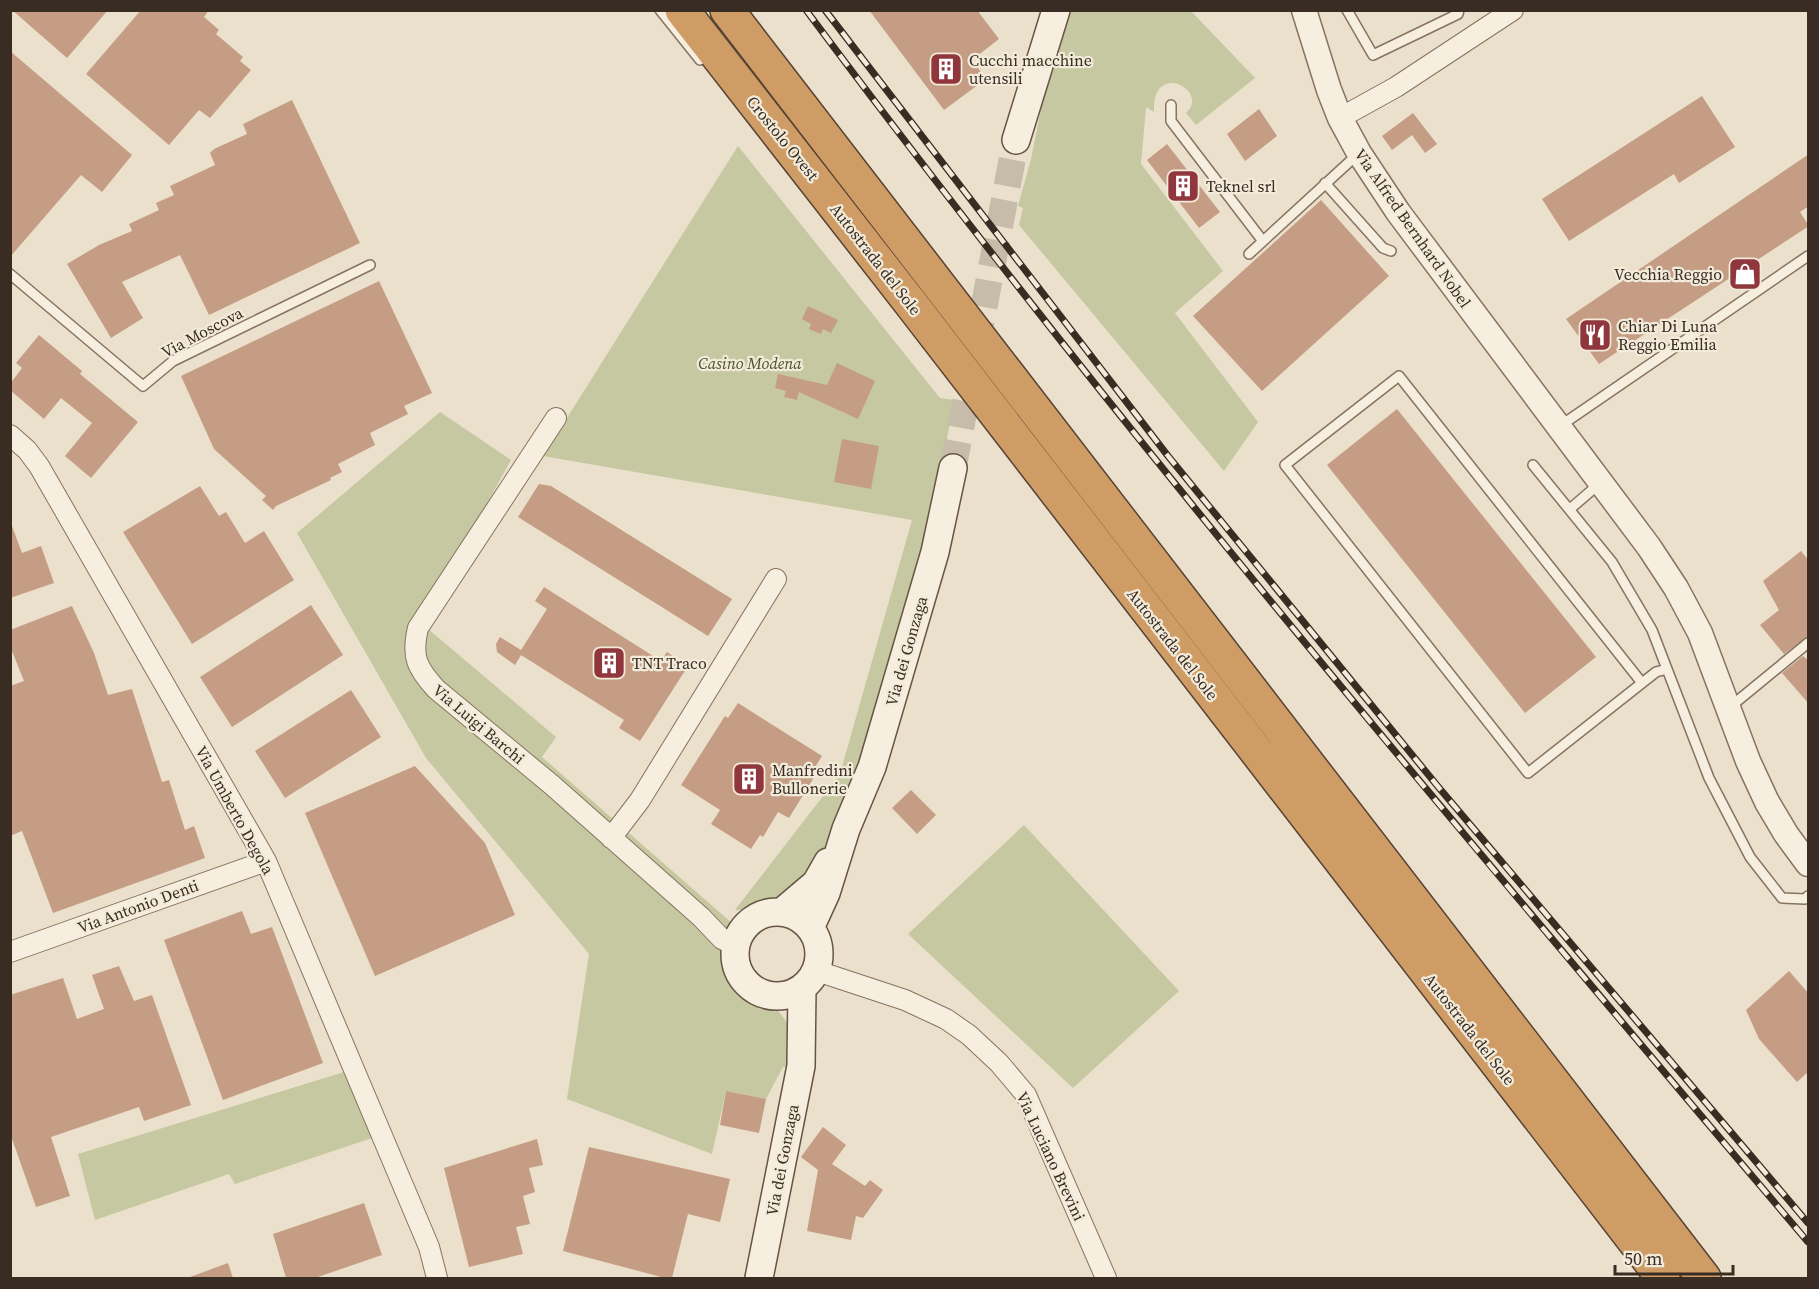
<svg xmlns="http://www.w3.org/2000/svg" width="1819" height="1289" font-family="'Source Serif 4',serif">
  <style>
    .green { fill: #c5c8a0 }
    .building { fill: #c59d85 }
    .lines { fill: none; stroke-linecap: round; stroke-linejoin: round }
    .secondary-tunnel { stroke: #c7bca9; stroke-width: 27; stroke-dasharray: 27 14; stroke-linecap: butt }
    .service-casing { stroke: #867361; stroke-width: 12 }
    .minor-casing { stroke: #867361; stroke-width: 22 }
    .tertiary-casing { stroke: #867361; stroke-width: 27 }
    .secondary-casing { stroke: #685444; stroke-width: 30 }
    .motorway-casing { stroke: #554234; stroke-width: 36 }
    .service { stroke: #f6eede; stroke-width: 9 }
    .minor { stroke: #f6eede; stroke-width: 20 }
    .tertiary { stroke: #f6eede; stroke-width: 24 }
    .secondary { stroke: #f6eede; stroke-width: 27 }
    .motorway { stroke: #d09c66; stroke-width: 33 }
    .rail-casing { stroke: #382c23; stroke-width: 7 }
    .rail { stroke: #f3ebda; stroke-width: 4.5; stroke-dasharray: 14; stroke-linecap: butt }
    .labels { text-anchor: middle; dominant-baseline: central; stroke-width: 4.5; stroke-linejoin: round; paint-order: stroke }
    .poi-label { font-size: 16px; fill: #382c23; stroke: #f3ebda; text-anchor: start }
    .street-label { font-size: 16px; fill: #382c23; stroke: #f3ebda }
    .park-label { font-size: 16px; font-style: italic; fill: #4b532b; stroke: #f3ebda }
  </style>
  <rect width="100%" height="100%" fill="#ebe0cb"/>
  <path class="green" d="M1068,11H1191L1255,78L1196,125L1186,113C1211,91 1152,59 1154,112L1146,107L1141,164L1223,271L1175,313L1258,422L1224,471L1019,225L1023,208L1018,206L1031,159L1050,64Z
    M738,146L940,398L954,400L947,439L953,468L872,767L816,883L767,912L735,910L840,774L912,520L543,456Z
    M440,412L511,460L421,623L556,737L542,757L741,931L735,946L736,967L748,986L767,996L800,1040L801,1066L783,1067L766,1099L726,1091L712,1154L567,1099L589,954L426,758L297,533Z
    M1024,825L1179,991L1073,1088L908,934Z
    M354,1069L381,1135L235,1184L229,1174L95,1220L78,1154Z"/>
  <path class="building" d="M12,10H108L67,58Z
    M141,10H209L204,17L219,30L216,34L243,57L240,61L251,70L210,118L199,110L169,145L86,74Z
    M869,10H977L999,39L972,60L986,79L944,110Z
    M10,51L132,155L102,192L81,175L10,257Z
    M1702,96L1735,147L1679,183L1674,174L1569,241L1542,199Z
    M292,100L360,243L209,315L180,255L122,282L143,318L111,338L67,264L99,245L132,231L129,224L159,210L156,203L174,195L170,186L215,165L210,153L214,149L247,134L243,124Z
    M1259,109L1277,136L1245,161L1227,134Z
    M1413,113L1437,144L1425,153L1412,135L1392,150L1382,136Z
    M1167,144L1220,212L1199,228L1147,160Z
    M1809,154V206L1800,212L1809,226L1599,364L1566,319Z
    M1321,200L1389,276L1262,391L1193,316Z
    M379,281L432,393L404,406L408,414L370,433L375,445L338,464L342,472L330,478L331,480L276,506L273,510L262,500L266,496L214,449L181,376Z
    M808,306L838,320L831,333L823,329L821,334L809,329L811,324L802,319Z
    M39,335L82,371L80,374L138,422L91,478L65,456L92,423L61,398L44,419L10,390V384L22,368L16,363Z
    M837,363L875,381L858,419L799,392L797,400L784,397L786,391L775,388L778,374L827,385Z
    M1397,409L1596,657L1525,713L1327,465Z
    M842,439L879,446L871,489L834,482Z
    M539,484L551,486L732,599L708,636L518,517Z
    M200,486L219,516L226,512L245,543L264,531L294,580L192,644L123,532Z
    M12,526L22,553L41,546L54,583L10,598V527Z
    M1801,551L1809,561V636L1784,654L1760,625L1779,610L1763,581Z
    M544,587L661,661L667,652L688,666L640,741L619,728L624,720L521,655L515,665L497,652L496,644L500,637L521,650L547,609L535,601Z
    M311,605L343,655L232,727L200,677Z
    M72,606L94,653L108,695L132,689L162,782L169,780L185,830L194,826L205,858L53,913L22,831L10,836V686L24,681L10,646V630Z
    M1803,656L1809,661V704L1782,673Z
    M351,690L381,737L285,798L255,751Z
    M738,703L822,756L812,772L816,774L789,818L778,812L763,837L760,835L751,849L711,824L720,810L681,785L725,716L728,718Z
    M415,766L485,843L515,915L375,976L305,813Z
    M911,790L936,815L917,834L892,808Z
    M242,911L251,934L272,927L323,1063L223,1100L164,940Z
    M119,966L134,1001L152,995L191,1105L144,1121L139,1107L51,1137L70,1196L36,1207L10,1133V995L63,978L77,1019L104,1009L92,975Z
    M1789,971L1809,994V1071L1797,1082L1759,1039L1746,1010Z
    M726,1091L766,1099L759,1133L720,1125Z
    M823,1127L846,1145L832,1164L865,1186L870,1180L883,1190L863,1218L856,1216L851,1240L807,1231L818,1170L801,1157Z
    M537,1139L543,1165L529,1168L535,1192L523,1196L530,1224L516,1227L523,1254L469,1267L444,1168Z
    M589,1147L730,1179L720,1222L688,1214L672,1278H665L563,1251Z
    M364,1203L382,1255L315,1278H286L273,1234Z
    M228,1263L233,1278H190V1277Z"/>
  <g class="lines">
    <path class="secondary-tunnel" d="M953,468L1016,140"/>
    <defs>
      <path id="service" d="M660,10L700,60
        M1347,10L1373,55L1458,14L1459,10
        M1171,105V121L1262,240
        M1325,183L1383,248L1391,251
        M1249,254L1359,153
        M10,274L143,386L173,361L370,265
        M1560,426L1808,256
        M1533,465L1612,562L1652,630L1709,778L1750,857L1782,898L1805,899L1808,896
        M1570,509L1599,484
        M1642,683L1399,376L1285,465L1528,773L1656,672L1667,669
        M1730,707L1808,643"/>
      <path id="minor" d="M1340,118L1396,87L1513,10
        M556,418L418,628C411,657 417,668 436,689L552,785L701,917L722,939L735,946
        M10,435L27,450L39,466L266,861L429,1247L437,1278
        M611,838L640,800L776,579
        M10,952L266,861
        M817,971L905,1000L946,1019L969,1035L999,1063L1026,1095L1106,1278"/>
      <path id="tertiary" d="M1304,10L1329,90L1340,118L1359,153L1398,212L1649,547L1676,588L1700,633L1748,761L1767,802L1786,834L1808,864"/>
      <path id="secondary" d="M1016,140L1056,10
        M783,911L816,883L828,862
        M735 954a42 42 0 1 1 84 0a42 42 0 1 1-84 0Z
        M811,926L826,893L846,829L872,767L935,552L953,468
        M759,1278L801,1066L802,989"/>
      <path id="motorway" d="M682,10L912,305L1663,1278
        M727,10L1704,1278"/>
    </defs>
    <use href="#service" class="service-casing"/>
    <use href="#minor" class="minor-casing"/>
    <use href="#tertiary" class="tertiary-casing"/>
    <use href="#secondary" class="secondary-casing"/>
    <use href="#motorway" class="motorway-casing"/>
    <use href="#service" class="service"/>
    <use href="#minor" class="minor"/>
    <use href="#tertiary" class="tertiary"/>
    <use href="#secondary" class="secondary"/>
    <use href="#motorway" class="motorway"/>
    <defs>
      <path id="rail" d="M806,10C1123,435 1466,838 1808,1242
        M825,10L1168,456L1440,789L1808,1223"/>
    </defs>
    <use href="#rail" class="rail-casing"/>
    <use href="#rail" class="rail"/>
  </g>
  <defs>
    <symbol id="building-square" viewBox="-11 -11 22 22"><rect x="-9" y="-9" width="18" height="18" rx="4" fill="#8f373c" stroke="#f3ebda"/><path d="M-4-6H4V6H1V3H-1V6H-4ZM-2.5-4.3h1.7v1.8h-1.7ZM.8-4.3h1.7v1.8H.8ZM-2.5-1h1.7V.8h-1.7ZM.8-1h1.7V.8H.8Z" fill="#fff"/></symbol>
    <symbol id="shop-square" viewBox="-11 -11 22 22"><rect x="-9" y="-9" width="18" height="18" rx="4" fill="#8f373c" stroke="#f3ebda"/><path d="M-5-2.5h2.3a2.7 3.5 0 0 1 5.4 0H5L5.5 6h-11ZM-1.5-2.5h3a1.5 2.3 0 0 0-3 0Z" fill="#fff"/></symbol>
    <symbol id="restaurant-square" viewBox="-11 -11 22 22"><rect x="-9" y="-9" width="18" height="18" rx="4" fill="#8f373c" stroke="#f3ebda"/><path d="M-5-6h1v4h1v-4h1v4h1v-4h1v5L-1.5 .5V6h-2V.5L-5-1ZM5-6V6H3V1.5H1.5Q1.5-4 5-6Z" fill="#fff"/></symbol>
  </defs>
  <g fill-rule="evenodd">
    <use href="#building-square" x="927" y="50" width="38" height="38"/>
    <use href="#building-square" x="1164" y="167" width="38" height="38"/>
    <use href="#shop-square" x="1726" y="255" width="38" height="38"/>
    <use href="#restaurant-square" x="1576" y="316" width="38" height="38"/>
    <use href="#building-square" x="590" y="644" width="38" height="38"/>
    <use href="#building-square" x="730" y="760" width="38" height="38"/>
  </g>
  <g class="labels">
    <g class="poi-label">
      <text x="969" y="60">Cucchi macchine<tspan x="969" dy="18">utensili</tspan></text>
      <text x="1206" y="186">Teknel srl</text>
      <text x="1722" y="274" text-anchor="end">Vecchia Reggio</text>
      <text x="1618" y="326">Chiar Di Luna<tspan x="1618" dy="18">Reggio Emilia</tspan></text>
      <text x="632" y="663">TNT Traco</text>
      <text x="772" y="770">Manfredini<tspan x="772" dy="18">Bullonerie</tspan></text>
    </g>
    <g class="street-label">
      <text transform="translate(783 138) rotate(51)">Crostolo Ovest</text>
      <text transform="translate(1413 228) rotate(55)">Via Alfred Bernhard Nobel</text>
      <text transform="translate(876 259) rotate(52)">Autostrada del Sole</text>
      <text transform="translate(202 332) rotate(-28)">Via Moscova</text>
      <text transform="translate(1173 644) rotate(52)">Autostrada del Sole</text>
      <text transform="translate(906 651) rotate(-74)">Via dei Gonzaga</text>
      <text transform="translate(479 724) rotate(40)">Via Luigi Barchi</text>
      <text transform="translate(235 810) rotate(61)">Via Umberto Degola</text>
      <text transform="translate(138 906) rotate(-20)">Via Antonio Denti</text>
      <text transform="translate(1470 1029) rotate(52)">Autostrada del Sole</text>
      <text transform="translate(1051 1156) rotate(65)">Via Luciano Brevini</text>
      <text transform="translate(782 1160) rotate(-79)">Via dei Gonzaga</text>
    </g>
    <g class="park-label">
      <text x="750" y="363">Casino Modena</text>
    </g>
  </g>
  <rect width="1819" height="1289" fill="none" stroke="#382c23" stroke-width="24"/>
  <path d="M1615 1265v9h118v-9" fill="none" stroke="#382c23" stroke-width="3"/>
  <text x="1624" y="1265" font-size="18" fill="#382c23" stroke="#f3ebda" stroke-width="4.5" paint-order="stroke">50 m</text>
</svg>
